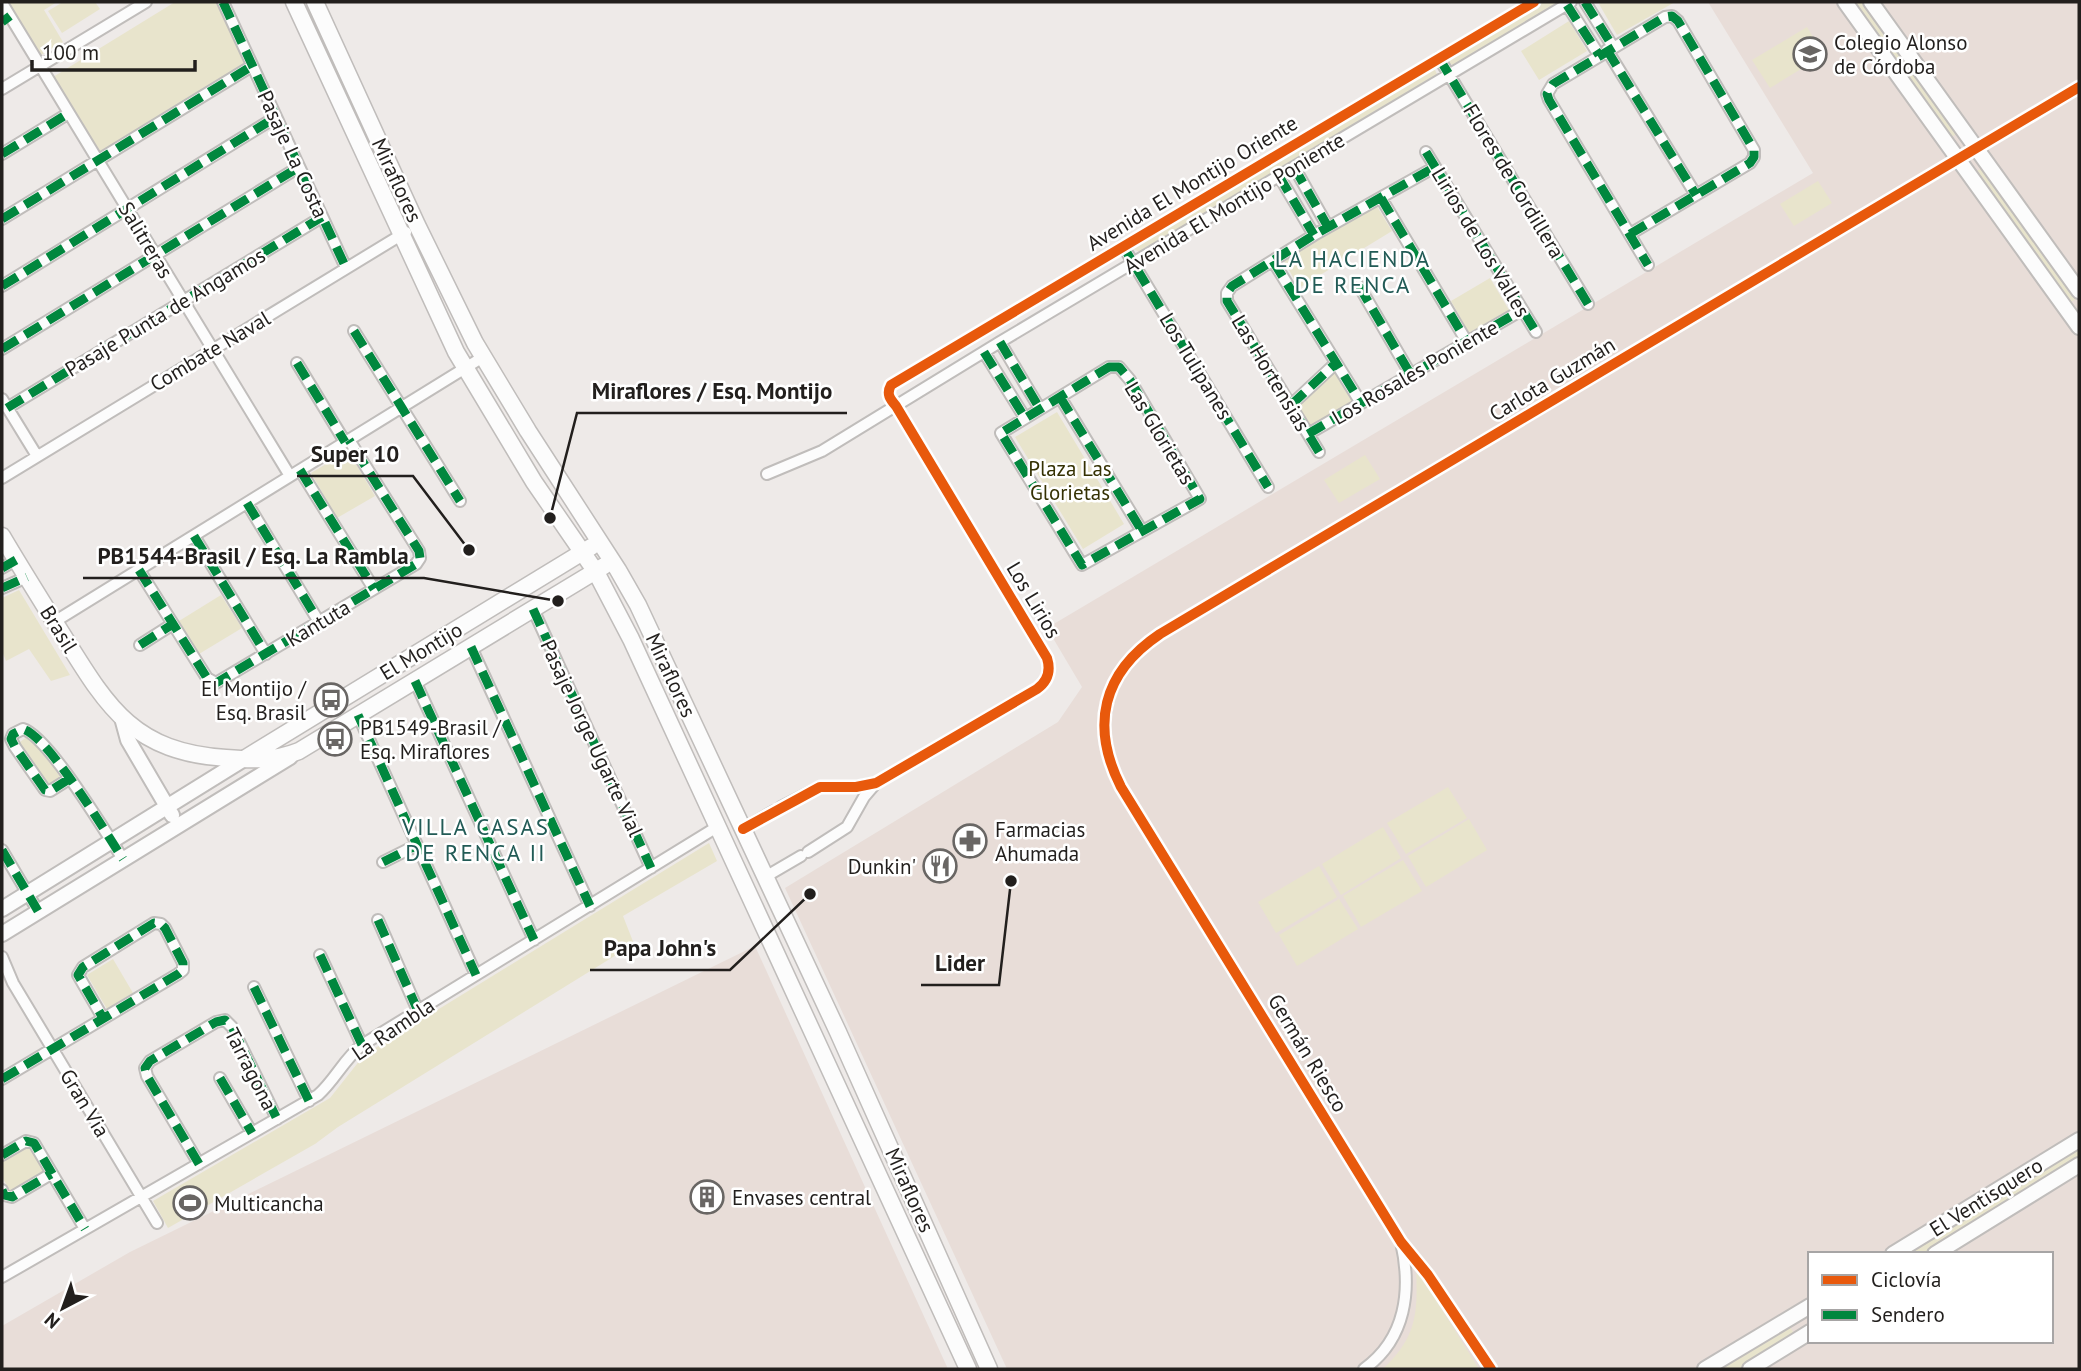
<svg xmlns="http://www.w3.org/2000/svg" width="2081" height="1371" font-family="'PT Sans',sans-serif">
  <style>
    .built { fill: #e8ddd8; fill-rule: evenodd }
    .green { fill: #e8e4cc }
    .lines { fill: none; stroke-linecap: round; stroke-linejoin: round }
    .minor-casing { stroke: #c0bdbb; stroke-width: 14 }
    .tertiary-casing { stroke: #c0bdbb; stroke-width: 18 }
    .secondary-casing { stroke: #c0bdbb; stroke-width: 19 }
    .minor { stroke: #fcfcfc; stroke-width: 10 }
    .tertiary { stroke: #fcfcfc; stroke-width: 14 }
    .secondary { stroke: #fcfcfc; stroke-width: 16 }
    .quiet { stroke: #00873e; stroke-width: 9; stroke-dasharray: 18 9; stroke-linecap: butt }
    .cycleway-casing { stroke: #fff; stroke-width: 15 }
    .cycleway { stroke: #e8590c; stroke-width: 10 }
    .labels { text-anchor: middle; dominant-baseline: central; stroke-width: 5; stroke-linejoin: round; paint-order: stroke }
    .poi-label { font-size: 21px; fill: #221f1d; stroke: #fff; text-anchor: start }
    .street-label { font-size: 21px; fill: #221f1d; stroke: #fff }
    .park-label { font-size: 21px; fill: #353103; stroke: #fff }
    .neighbourhood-label { font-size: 23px; letter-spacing: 2px; fill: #225b56; stroke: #fff }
    .leader { fill: none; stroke: #221f1d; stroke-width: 2.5 }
    .callout-dot { fill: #221f1d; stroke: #fff; stroke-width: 2.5 }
    .callout-label { font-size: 23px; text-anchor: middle; font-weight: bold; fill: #221f1d; stroke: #fff; stroke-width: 5; stroke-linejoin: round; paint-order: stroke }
  </style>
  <rect width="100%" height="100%" fill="#eeeae8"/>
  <path class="built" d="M1708,2H2079V1369H1007L785,888L1058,722L1082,687L1047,628L1813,173ZM1810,1254H2051V1341H1810Z
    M755,946L948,1369H2V1326L130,1252Z"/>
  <path class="green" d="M7,2H57L44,10L63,42L39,56Z
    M63,2H95L100,9L62,33L48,11Z
    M175,2H217L245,65L100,156L53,77Z
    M1541,2H1561L1457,64L1453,65L1448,63L1450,57Z
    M1603,2H1675L1617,35L1599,4Z
    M1851,2H1864L1956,130L1955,135L1950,137Z
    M1569,21L1587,51L1539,80L1521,51Z
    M1807,27L1824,55L1770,88L1752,60Z
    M1429,68H1434L1437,74L1431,80L1154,245L1140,252L1133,249L1134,245Z
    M1981,169H1984L2077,298L2068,304L1976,177V171Z
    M1818,181L1832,203L1794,226L1780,204Z
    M1376,205L1392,231L1299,288L1284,261Z
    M1490,278L1509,310L1469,333L1451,301Z
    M1335,370L1354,401L1310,428L1297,405Z
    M1057,412L1124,524L1083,549L1015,437Z
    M348,451L375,496L337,518L311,473Z
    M1365,455L1380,479L1339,503L1324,480Z
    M19,590L70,675L51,681L29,649L6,661L2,651V598Z
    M221,595L242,628L199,654L179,621Z
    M30,735L61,778L48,787L17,744Z
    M1448,787L1467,818L1406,854L1387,823Z
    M1469,819L1487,850L1426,887L1408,856Z
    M1383,827L1401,858L1341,895L1322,864Z
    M709,843L717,861L623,916L634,944L338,1127L315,1144L168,1228L153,1201L330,1098L364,1055Z
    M1403,860L1422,891L1361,927L1343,896Z
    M1319,866L1337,897L1276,933L1258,902Z
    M1339,899L1358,929L1297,966L1279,935Z
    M113,959L133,993L107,1009L87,975Z
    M2079,1145V1160L1927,1254H1904Z
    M29,1146L45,1172L11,1193L2,1177V1162Z
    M1416,1268L1479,1369H1383C1417,1337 1418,1313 1416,1268Z
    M1788,1324L1795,1335L1738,1369H1714Z"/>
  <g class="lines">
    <defs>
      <path id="minor" d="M223,2L346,268
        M1585,2L1613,47
        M2,3L290,476
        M1567,5L1599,55
        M1607,50L1696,195
        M1439,58L1588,304
        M2,89L146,2
        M1426,152L1536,332
        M2,154L69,113
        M1294,167L1328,227
        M1279,176L1314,235
        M1381,198L1467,342
        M2,219L252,66
        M1630,234L1750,163L1754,157V150L1678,21L1672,16L1665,17L1553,84L1547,94L1549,100L1648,265
        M1123,246L1268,487
        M1273,261L1361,403
        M2,286L276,117
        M1359,286L1411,375
        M354,331L460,501
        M1000,342L1040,409
        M2,349L299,167
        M984,352L1025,418
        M297,363L345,442
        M1109,367H1119L1130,380L1200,499L1082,565L1001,433Z
        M1060,397L1142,531
        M2,399L37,456
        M1291,405L1336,363
        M7,408L322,217
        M1308,434L1522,310
        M1319,452L1227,301V293L1232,286L1314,235L1435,167
        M300,470L374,589
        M767,474L822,451L1000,342L1571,2
        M2,478L406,232
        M247,503L319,622
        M194,536L266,654
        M2,568L16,560
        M139,570L207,678L216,683L416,564L420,558L419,551L349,440
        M2,588L27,577
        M533,609L651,868
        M54,622L483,357
        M140,645L173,624
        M471,647L590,906
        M415,681L534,940
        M358,715L476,975
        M69,779L50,791L45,790L15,747L11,739L13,734L23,729C48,736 106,833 123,859
        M781,807L820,787H856L876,783
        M743,829L774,811
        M2,850L38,911
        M808,852L847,827L864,797L876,783L1037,689C1048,681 1051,671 1047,658L896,406C890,399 886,394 891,385L1534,2
        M383,862L417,845
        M765,877L801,856
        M378,920L418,1011
        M320,955L362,1045
        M2,957L13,983L157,1223
        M254,987L309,1101
        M220,1078L252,1133
        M2,1079L178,974L183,970V963L165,928L161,924L154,923L83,967L78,975L103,1018
        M2,1155L26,1141L34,1143L85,1229
        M199,1164L147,1076L145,1068L150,1061L216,1022L225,1020L232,1027L277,1119
        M2,1190L4,1195L12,1197L51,1174
        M2,1277L318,1095C335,1080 344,1059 362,1045L717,827
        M1364,1369C1406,1339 1412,1290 1401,1242
        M1491,1369L1428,1275L1401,1242L1121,787C1090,726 1102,673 1160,634L2079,87"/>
      <path id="tertiary" d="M1845,2L2079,327
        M1871,2L2079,291
        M122,718L128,740L172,815
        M2,909L244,759
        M2,934L290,757
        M1893,1254L2079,1140
        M1935,1254L2079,1165
        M1705,1369L1810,1306
        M1750,1369L1810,1332"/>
      <path id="secondary" d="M294,2L456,352L534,482L596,572L631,639L968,1369
        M315,2L417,225L475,343L528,431L618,570L638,605L838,1032L989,1369
        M2,536C22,570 43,603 64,637C108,708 134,752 226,758C252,760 274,761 299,751L604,566
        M244,759L591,547"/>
    </defs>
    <use href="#minor" class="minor-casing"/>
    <use href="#tertiary" class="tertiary-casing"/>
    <use href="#secondary" class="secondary-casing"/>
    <use href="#minor" class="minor"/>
    <use href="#tertiary" class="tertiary"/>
    <use href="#secondary" class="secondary"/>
    <path class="quiet" d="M223,2L346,268
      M1585,2L1613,47
      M1567,5L1599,55
      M2,22L10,16
      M1607,50L1696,195
      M1439,58L1588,304
      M1426,152L1536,332
      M2,154L69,113
      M1294,167L1328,227
      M1279,176L1314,235
      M1381,198L1467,342
      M2,219L252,66
      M1630,234L1750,163L1754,157V150L1678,21L1672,16L1665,17L1553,84L1547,94L1549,100L1648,265
      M1123,246L1268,487
      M1273,261L1361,403
      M2,286L276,117
      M1359,286L1411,375
      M354,331L460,501
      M1000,342L1040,409
      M2,349L299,167
      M984,352L1025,418
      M297,363L345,442
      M1109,367H1119L1130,380L1200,499L1082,565L1001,433Z
      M1060,397L1142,531
      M1291,405L1336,363
      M7,408L322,217
      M1308,434L1522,310
      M1319,452L1227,301V293L1232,286L1314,235L1435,167
      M300,470L374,589
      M247,503L319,622
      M194,536L266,654
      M2,568L16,560
      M139,570L207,678L216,683L416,564L420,558L419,551L349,440
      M2,588L27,577
      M533,609L651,868
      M140,645L173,624
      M471,647L590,906
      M415,681L534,940
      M358,715L476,975
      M69,779L50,791L45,790L15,747L11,739L13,734L23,729C48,736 106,833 123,859
      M2,850L38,911
      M383,862L417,845
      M378,920L418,1011
      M320,955L362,1045
      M254,987L309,1101
      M220,1078L252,1133
      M2,1079L178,974L183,970V963L165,928L161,924L154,923L83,967L78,975L103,1018
      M2,1155L26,1141L34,1143L85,1229
      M199,1164L147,1076L145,1068L150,1061L216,1022L225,1020L232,1027L277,1119
      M2,1190L4,1195L12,1197L51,1174"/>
    <defs>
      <path id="cycleway" d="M743,829L820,787H856L876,783L1037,689C1048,681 1051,671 1047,658L896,406C890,399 886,394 891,385L1534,2
        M1491,1369L1428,1275L1401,1242L1121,787C1090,726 1102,673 1160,634L2079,87"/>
    </defs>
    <use href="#cycleway" class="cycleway-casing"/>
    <use href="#cycleway" class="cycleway"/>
  </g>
  <defs>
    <symbol id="school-ring" viewBox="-11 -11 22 22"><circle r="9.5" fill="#fff" stroke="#696664" stroke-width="1.5"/><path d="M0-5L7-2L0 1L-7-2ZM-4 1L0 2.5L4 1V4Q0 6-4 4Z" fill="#696664"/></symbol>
    <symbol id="bus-ring" viewBox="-11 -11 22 22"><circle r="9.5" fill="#fff" stroke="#696664" stroke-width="1.5"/><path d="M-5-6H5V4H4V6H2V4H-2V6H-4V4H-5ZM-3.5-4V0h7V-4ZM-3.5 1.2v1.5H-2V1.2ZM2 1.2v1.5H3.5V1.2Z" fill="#696664"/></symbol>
    <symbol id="pharmacy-ring" viewBox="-11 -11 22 22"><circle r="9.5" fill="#fff" stroke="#696664" stroke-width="1.5"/><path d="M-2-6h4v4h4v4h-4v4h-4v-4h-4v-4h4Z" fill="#696664"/></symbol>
    <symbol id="restaurant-ring" viewBox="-11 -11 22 22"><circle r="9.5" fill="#fff" stroke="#696664" stroke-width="1.5"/><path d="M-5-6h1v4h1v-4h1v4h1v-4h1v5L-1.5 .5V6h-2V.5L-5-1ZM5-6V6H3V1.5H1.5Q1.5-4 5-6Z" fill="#696664"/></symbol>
    <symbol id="building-ring" viewBox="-11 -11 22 22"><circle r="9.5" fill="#fff" stroke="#696664" stroke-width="1.5"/><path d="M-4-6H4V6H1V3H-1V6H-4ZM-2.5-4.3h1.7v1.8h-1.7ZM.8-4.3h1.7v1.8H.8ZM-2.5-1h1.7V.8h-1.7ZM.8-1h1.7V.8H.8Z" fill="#696664"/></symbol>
    <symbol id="stadium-ring" viewBox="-11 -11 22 22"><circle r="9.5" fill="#fff" stroke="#696664" stroke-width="1.5"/><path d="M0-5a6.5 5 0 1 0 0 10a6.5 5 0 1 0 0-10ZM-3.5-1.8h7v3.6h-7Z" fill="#696664"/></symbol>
  </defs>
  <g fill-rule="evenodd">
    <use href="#school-ring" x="1791" y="35" width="38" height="38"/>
    <use href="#bus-ring" x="312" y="681" width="38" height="38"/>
    <use href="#bus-ring" x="316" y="720" width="38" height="38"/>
    <use href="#pharmacy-ring" x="951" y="822" width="38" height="38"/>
    <use href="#restaurant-ring" x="921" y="847" width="38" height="38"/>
    <use href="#building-ring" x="688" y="1178" width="38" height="38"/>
    <use href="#stadium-ring" x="171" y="1184" width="38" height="38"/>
  </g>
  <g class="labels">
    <g class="poi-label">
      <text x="1834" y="42">Colegio Alonso<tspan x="1834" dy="24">de Córdoba</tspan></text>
      <text x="306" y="688" text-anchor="end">El Montijo /<tspan x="306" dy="24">Esq. Brasil</tspan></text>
      <text x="360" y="727">PB1549-Brasil /<tspan x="360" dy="24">Esq. Miraflores</tspan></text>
      <text x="995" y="829">Farmacias<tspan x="995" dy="24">Ahumada</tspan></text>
      <text x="916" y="866" text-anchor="end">Dunkin'</text>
      <text x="732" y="1197">Envases central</text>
      <text x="214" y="1203">Multicancha</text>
    </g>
    <g class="street-label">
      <text transform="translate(293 154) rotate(65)">Pasaje La Costa</text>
      <text transform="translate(397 180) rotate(65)">Miraflores</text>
      <text transform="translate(1514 181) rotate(59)">Flores de Cordillera</text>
      <text transform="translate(1192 183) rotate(-31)">Avenida El Montijo Oriente</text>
      <text transform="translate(1234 203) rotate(-31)">Avenida El Montijo Poniente</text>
      <text transform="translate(146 240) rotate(59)">Salitreras</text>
      <text transform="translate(1481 242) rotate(59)">Lirios de Los Valles</text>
      <text transform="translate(165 312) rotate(-31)">Pasaje Punta de Angamos</text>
      <text transform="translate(210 351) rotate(-31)">Combate Naval</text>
      <text transform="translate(1196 366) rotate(59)">Los Tulipanes</text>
      <text transform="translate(1415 372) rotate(-30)">Los Rosales Poniente</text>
      <text transform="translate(1271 373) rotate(59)">Las Hortensias</text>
      <text transform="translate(1552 379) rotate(-31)">Carlota Guzmán</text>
      <text transform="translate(1160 433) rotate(59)">Las Glorietas</text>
      <text transform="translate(1034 600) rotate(59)">Los Lirios</text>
      <text transform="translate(318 623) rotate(-31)">Kantuta</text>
      <text transform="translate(59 629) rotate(58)">Brasil</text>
      <text transform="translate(421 651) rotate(-31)">El Montijo</text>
      <text transform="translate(671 675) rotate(65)">Miraflores</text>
      <text transform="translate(592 738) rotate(65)">Pasaje Jorge Ugarte Vial</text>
      <text transform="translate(393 1029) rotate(-34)">La Rambla</text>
      <text transform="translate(1308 1053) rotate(59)">Germán Riesco</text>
      <text transform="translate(251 1069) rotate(63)">Tarragona</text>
      <text transform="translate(85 1103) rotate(59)">Gran Via</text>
      <text transform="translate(910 1190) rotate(66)">Miraflores</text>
      <text transform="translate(1986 1197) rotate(-32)">El Ventisquero</text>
    </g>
    <g class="park-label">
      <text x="1070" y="468">Plaza Las<tspan x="1070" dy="24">Glorietas</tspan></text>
    </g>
    <g class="neighbourhood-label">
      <text x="1353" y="258">LA HACIENDA<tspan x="1353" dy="26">DE RENCA</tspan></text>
      <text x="476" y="826">VILLA CASAS<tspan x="476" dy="26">DE RENCA II</tspan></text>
    </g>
  </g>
  <path class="leader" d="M550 518L577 413H847M469 550L413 476H297M558 601L424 578H83M810 894L730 970H590M1011 881L999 985H921"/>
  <g class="callout-dot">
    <circle cx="550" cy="518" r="7"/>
    <circle cx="469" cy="550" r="7"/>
    <circle cx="558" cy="601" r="7"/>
    <circle cx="810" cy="894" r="7"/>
    <circle cx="1011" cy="881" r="7"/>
  </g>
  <g class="callout-label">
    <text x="712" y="399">Miraflores / Esq. Montijo</text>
    <text x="355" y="462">Super 10</text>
    <text x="253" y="564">PB1544-Brasil / Esq. La Rambla</text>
    <text x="660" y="956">Papa John's</text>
    <text x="960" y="971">Lider</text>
  </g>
  <rect width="2081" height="1371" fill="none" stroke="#221f1d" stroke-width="7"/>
  <rect x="1808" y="1252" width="245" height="91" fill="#ffffff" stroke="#a7a5a5" stroke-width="2"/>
  <rect x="1822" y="1275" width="35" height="10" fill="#e8590c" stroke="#a7a5a5" stroke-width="2"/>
  <text x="1871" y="1287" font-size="21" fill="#221f1d">Ciclovía</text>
  <rect x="1822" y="1310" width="35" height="10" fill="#00873e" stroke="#a7a5a5" stroke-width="2"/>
  <text x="1871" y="1322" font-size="21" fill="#221f1d">Sendero</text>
  <g transform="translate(63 1308) rotate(221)" stroke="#ffffff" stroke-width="5" paint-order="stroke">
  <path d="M0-5L12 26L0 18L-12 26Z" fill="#221f1d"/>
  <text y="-10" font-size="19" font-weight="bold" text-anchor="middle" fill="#221f1d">N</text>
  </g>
  <path d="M32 60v10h163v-10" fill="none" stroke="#221f1d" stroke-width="3.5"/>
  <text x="42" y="60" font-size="21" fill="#221f1d" stroke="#ffffff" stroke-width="5" paint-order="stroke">100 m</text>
</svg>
